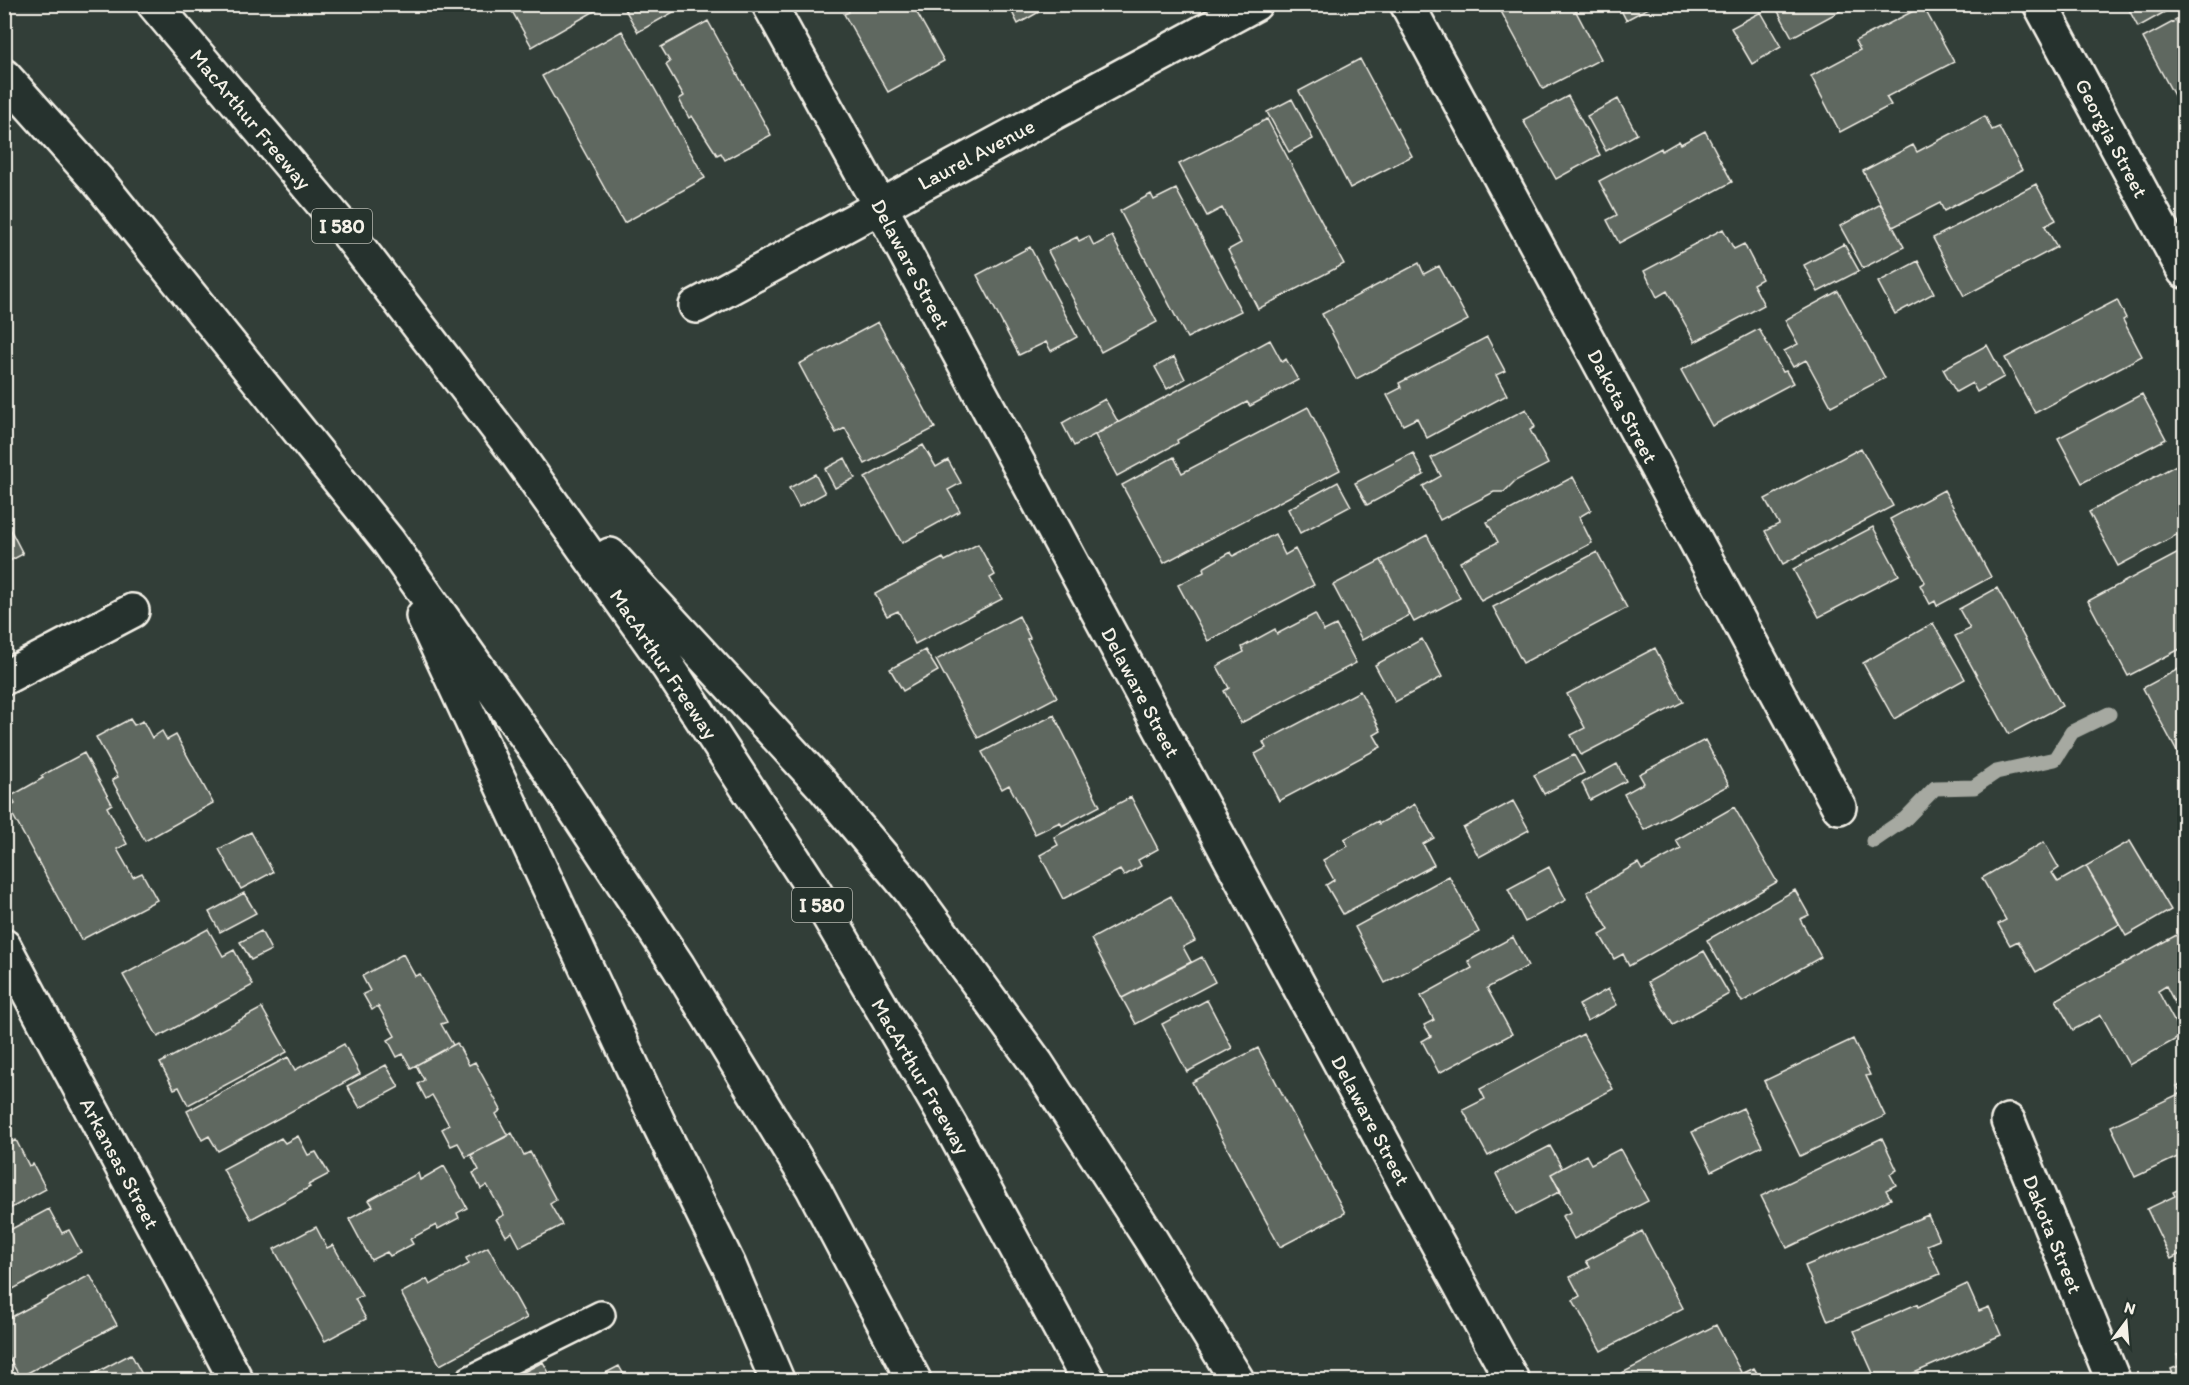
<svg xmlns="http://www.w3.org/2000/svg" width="2189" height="1385" font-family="Itim,sans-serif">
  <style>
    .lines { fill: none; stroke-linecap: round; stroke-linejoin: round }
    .stream { stroke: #a6a9a1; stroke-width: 15 }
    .building { fill: #5f6861; stroke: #f4f1e8; stroke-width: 1.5 }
    .service-casing { stroke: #f4f1e8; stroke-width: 32 }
    .minor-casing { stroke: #f4f1e8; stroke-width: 38 }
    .motorway-casing { stroke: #f4f1e8; stroke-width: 38 }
    .service { stroke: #26332d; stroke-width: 27 }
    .minor { stroke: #26332d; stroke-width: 33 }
    .motorway { stroke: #26332d; stroke-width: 33 }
    .labels { text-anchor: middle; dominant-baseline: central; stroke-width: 5; stroke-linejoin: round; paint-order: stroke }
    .shield { fill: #26332d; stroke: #b6b8b0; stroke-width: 1.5 }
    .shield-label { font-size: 20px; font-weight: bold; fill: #f4f1e8 }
    .street-label { font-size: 21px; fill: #f4f1e8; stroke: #26332d }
  </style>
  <rect width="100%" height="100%" fill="#323e38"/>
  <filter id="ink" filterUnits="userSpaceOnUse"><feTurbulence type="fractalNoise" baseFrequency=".0167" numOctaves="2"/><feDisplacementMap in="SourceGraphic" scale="12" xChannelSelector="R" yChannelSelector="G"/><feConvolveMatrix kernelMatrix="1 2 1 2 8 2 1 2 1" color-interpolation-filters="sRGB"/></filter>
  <g filter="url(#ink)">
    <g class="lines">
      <path class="stream" d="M1873,841L1905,819L1935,788L1974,787L1996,772L2055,759L2072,732L2109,714"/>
    </g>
    <path class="building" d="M508,4H607L532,47Z
      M622,4H674L677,10L638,32Z
      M845,4H912L944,61L888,92L844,14L849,12Z
      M1008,4H1053L1018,24Z
      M1497,4H1572L1601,59L1543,89Z
      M1618,4H1656L1626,20Z
      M1774,4H1875L1863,9L1851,5L1792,37Z
      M2126,4H2179L2138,27Z
      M1923,6L1954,62L1886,97L1891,105L1840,132L1811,76L1860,50L1855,41Z
      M1761,12L1781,47L1752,64L1731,28Z
      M2184,16V114L2143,38Z
      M708,21L771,135L725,160L721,153L717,155L692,116L689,118L679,99L684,96L666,65L670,62L661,47Z
      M622,31L705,178L624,223L542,76Z
      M1360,59L1412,156L1350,188L1299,91Z
      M1568,96L1600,155L1556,179L1523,120Z
      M1292,99L1313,139L1289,152L1267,112Z
      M1618,99L1637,134L1606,151L1587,116Z
      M1985,116L1992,130L1999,127L2022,170L1944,211L1940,203L1893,227L1863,171L1913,145L1917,152Z
      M1267,119L1344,264L1258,309L1228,250L1241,243L1222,208L1207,216L1179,164Z
      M1705,131L1732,182L1619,243L1607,220L1617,215L1599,181L1661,148L1662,151L1679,141L1681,144Z
      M2036,184L2056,220L2045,226L2057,247L1964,296L1933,238Z
      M1176,189L1241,311L1187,338L1120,211L1151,194L1154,200Z
      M1881,204L1904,247L1863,268L1840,226Z
      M1723,229L1734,249L1744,244L1762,279L1753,284L1764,305L1695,342L1667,291L1657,297L1644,271Z
      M1089,236L1094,246L1112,236L1157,322L1101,352L1048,251L1077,237L1079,241Z
      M1844,244L1859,271L1818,292L1804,265Z
      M1030,247L1077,337L1051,351L1046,342L1019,355L977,275Z
      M1918,261L1934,293L1895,314L1878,282Z
      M1419,263L1424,274L1439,266L1468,320L1356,379L1322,314Z
      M1838,291L1885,378L1831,406L1806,360L1793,367L1784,351L1798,344L1785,320Z
      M2117,300L2126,318L2123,320L2142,356L2035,413L2005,358Z
      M878,322L935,428L865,464L845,428L836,433L799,364Z
      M1759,329L1783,372L1786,371L1793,383L1712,426L1681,370Z
      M1487,337L1505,371L1496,375L1507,395L1427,438L1417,418L1403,425L1387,395L1401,388L1399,383Z
      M1270,340L1282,362L1286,359L1298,380L1250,406L1247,402L1177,440L1178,443L1117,476L1095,435Z
      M1987,345L2004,377L1977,392L1972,383L1956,392L1943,369Z
      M1174,357L1185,379L1167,389L1155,367Z
      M2142,394L2166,439L2082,483L2058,438Z
      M1105,399L1118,422L1074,446L1062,423Z
      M1308,407L1340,470L1164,563L1122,485L1174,457L1182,473Z
      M1526,409L1535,427L1530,430L1548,464L1515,481L1504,492H1494L1440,520L1423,486L1441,476L1431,458Z
      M923,445L936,467L948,460L961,483L948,490L960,511L902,543L865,478Z
      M1861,448L1893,506L1783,564L1765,531L1779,524L1765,499Z
      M1413,453L1424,475L1367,505L1355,483Z
      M845,458L855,478L835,488L825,469Z
      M2180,463L2184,472V498L2177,502L2181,510L2176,513L2184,531L2118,566L2089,512Z
      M815,474L825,493L799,507L789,488Z
      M1573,477L1591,510L1579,517L1592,543L1481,601L1460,562L1498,542L1487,522Z
      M1338,482L1351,506L1300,533L1288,509Z
      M1944,490L1991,577L1937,606L1935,601L1930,604L1920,585L1925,582L1890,519Z
      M7,523L23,554L4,564V524Z
      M1873,527L1899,575L1819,617L1793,569Z
      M1275,534L1285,555L1295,549L1314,585L1208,641L1178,585L1204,572L1203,568L1231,552L1233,556Z
      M1427,535L1460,598L1414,622L1381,560Z
      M978,544L995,575L990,578L1002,599L915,644L898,611L887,616L875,594L943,558L945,561Z
      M2184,550V647L2128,676L2088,601Z
      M1597,552L1627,608L1523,663L1493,607Z
      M1381,560L1410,615L1362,640L1333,585Z
      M1997,588L2062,706L2009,734L1955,636L1970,629L1959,609Z
      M1315,614L1324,631L1336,625L1356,663L1241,723L1224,691L1229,688L1217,666L1244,652L1242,647L1275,629L1277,634Z
      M1019,616L1030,638L1027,639L1057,697L978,738L936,660Z
      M1933,623L1965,679L1894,719L1863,663Z
      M1422,639L1442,677L1395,702L1375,665Z
      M1655,648L1683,702L1581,755L1571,735L1585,728L1567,694Z
      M925,650L938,671L903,691L890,669Z
      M2184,666V765L2143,688Z
      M1360,691L1381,731L1374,735L1381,747L1279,801L1255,754L1266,748L1263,742Z
      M1054,715L1100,806L1062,826L1060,822L1035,834L1009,785L1002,789L982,752Z
      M130,719L134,725L143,721L152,738L162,731L167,740L176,735L213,803L145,841L112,780L118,777L96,737Z
      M1705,740L1729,785L1644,830L1624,794L1644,783L1639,774Z
      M84,753L112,804L107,807L127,844L117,849L133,877L142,873L157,900L81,940L9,808L15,804L11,796L43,778L41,776Z
      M1574,755L1584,773L1544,794L1534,775Z
      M1617,764L1626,781L1590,800L1582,783Z
      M1131,797L1158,849L1138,860L1141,866L1124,876L1120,870L1063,899L1040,855L1058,845L1054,837Z
      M1513,801L1529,830L1479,857L1463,828Z
      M1415,804L1434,838L1423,844L1434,865L1343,914L1326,885L1334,880L1323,860L1348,846L1344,839L1378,821L1379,824Z
      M1734,807L1777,882L1629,966L1623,954L1614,959L1600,935L1609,930L1587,892L1638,863L1642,870L1681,849L1676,840Z
      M251,832L273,872L241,889L219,849Z
      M2130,841L2171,910L2126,936L2086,866Z
      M2044,842L2059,868L2052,873L2058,882L2086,866L2120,924L2036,972L2018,941L2010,945L1998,924L2006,920L1982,878Z
      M1549,867L1566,900L1525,922L1508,889Z
      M1449,876L1479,932L1385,983L1355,927Z
      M1795,890L1809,915L1800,919L1821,957L1742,1002L1707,940Z
      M244,893L256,913L220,932L209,912Z
      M1171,896L1195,941L1183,947L1191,962L1122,998L1091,939Z
      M208,929L223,956L234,950L253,985L158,1037L123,975Z
      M261,931L271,950L251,960L240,942Z
      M2184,931V1003L2177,1007L2166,986L2158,991L2182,1036L2129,1065L2101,1015L2073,1030L2056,1000Z
      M1513,937L1528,966L1487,988L1512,1034L1439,1073L1422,1041L1431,1036L1424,1025L1434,1020L1421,996L1472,968L1468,961Z
      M1704,951L1729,994L1673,1025L1648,982Z
      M403,954L415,976L420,974L447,1022L441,1024L453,1045L411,1068L403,1054L397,1057L388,1040L395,1036L378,1006L372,1010L363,994L370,991L362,976Z
      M1202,957L1215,982L1136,1024L1122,998Z
      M1608,989L1617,1005L1587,1021L1579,1005Z
      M1207,1000L1232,1048L1187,1072L1162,1024Z
      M262,1008L287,1052L188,1105L179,1087L174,1089L160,1063Z
      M1583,1034L1613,1089L1488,1156L1463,1110L1485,1099L1480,1089Z
      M1853,1039L1870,1075L1866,1076L1885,1116L1800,1156L1764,1081Z
      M457,1043L469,1065L475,1062L501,1110L496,1114L508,1136L466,1157L458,1143L451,1146L442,1129L449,1125L432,1095L426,1099L418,1084L424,1080L416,1065Z
      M344,1044L360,1074L218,1151L209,1136L202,1140L187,1111L288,1057L295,1070Z
      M1258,1048L1345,1213L1280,1247L1192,1082Z
      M386,1065L399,1087L360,1108L347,1086Z
      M2184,1082V1154L2135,1177L2111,1126L2181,1093L2177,1086Z
      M1743,1108L1762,1146L1712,1171L1692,1132Z
      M512,1133L524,1155L530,1152L556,1200L550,1204L562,1225L520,1247L512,1232L506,1236L496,1219L504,1215L487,1185L481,1189L473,1173L479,1170L471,1155Z
      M298,1136L308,1155L316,1152L329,1174L308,1185L310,1187L251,1219L223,1169L281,1138L285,1143Z
      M1882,1138L1897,1170L1890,1174L1896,1185L1886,1190L1891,1199L1787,1248L1761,1196Z
      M16,1140L29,1166L33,1164L46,1189L4,1212V1146Z
      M1550,1146L1562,1168L1551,1174L1561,1191L1516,1214L1496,1174Z
      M1620,1149L1648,1201L1574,1239L1562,1216L1571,1212L1551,1174L1586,1155L1591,1164Z
      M444,1166L467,1208L457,1213L459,1218L438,1229L436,1225L410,1239L413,1244L390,1256L387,1252L371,1260L349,1219L373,1206L369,1200L418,1173L420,1180Z
      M2184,1187V1252L2171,1259L2147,1209L2175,1196L2173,1192Z
      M49,1209L62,1233L69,1230L81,1252L4,1294V1233Z
      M1928,1215L1939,1240L1927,1245L1940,1274L1828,1321L1805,1266Z
      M316,1227L327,1248L333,1245L362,1296L355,1299L366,1319L325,1341L274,1249Z
      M1642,1231L1683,1308L1601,1351L1573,1300L1580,1296L1570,1277L1590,1267L1586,1261Z
      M488,1247L527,1318L440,1365L401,1293L427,1279L430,1285L469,1264L466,1258Z
      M90,1275L117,1325L20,1377L4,1350V1321Z
      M1967,1284L1979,1311L1989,1307L2001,1335L1898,1380H1876L1854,1331L1917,1304L1918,1307Z
      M1716,1325L1742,1374L1754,1368L1761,1380H1618L1616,1376Z
      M2184,1352V1380H2175L2171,1369L2181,1365L2177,1355Z
      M131,1354L145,1380H82Z
      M543,1362L553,1380H508Z
      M619,1366L627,1380H592Z"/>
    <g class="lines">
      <defs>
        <path id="service" d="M470,1380L601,1315"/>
        <path id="minor" d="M769,4L880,206L1422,1215L1512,1380
          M1407,4L1839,807
          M2040,4L2184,271
          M696,306L1255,4
          M4,678L132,611
          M4,946L236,1380
          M2008,1121L2113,1380"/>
        <path id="motorway" d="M154,4L346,231L517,454L669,668L810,884L951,1127L1088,1380
          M4,76L98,181L388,541L531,743L678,966L813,1188L914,1380
          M610,555L822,785L911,891L1037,1064L1151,1240L1237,1380
          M423,616L658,1122L729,1266L777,1380"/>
      </defs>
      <use href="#service" class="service-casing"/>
      <use href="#minor" class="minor-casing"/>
      <use href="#motorway" class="motorway-casing"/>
      <use href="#service" class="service"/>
      <use href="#minor" class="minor"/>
      <use href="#motorway" class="motorway"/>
    </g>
  </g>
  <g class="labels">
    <g class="shield">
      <rect x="312" y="209" width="60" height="34" rx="4.5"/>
      <rect x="792" y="888" width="60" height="34" rx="4.5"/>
    </g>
    <g class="shield-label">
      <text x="342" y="226">I 580</text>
      <text x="822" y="905">I 580</text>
    </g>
    <g class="street-label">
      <text transform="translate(251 119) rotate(50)">MacArthur Freeway</text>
      <text transform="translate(2112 138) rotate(62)">Georgia Street</text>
      <text transform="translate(976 154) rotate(-28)">Laurel Avenue</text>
      <text transform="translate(911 264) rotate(62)">Delaware Street</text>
      <text transform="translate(1623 406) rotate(62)">Dakota Street</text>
      <text transform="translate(664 664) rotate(56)">MacArthur Freeway</text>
      <text transform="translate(1141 692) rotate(62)">Delaware Street</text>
      <text transform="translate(921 1076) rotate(60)">MacArthur Freeway</text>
      <text transform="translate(1371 1120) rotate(62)">Delaware Street</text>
      <text transform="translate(120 1163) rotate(62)">Arkansas Street</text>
      <text transform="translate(2053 1234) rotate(68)">Dakota Street</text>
    </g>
  </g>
  <rect width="2189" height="1385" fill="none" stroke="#26332d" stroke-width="24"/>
  <rect x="12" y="12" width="2165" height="1361" fill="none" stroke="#f4f1e8" stroke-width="2" filter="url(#ink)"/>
  <g transform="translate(2126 1322) rotate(16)" stroke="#26332d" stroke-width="4.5" paint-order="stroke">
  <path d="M0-4.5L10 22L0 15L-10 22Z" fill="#f4f1e8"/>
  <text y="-9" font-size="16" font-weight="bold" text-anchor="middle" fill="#f4f1e8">N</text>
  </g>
</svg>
